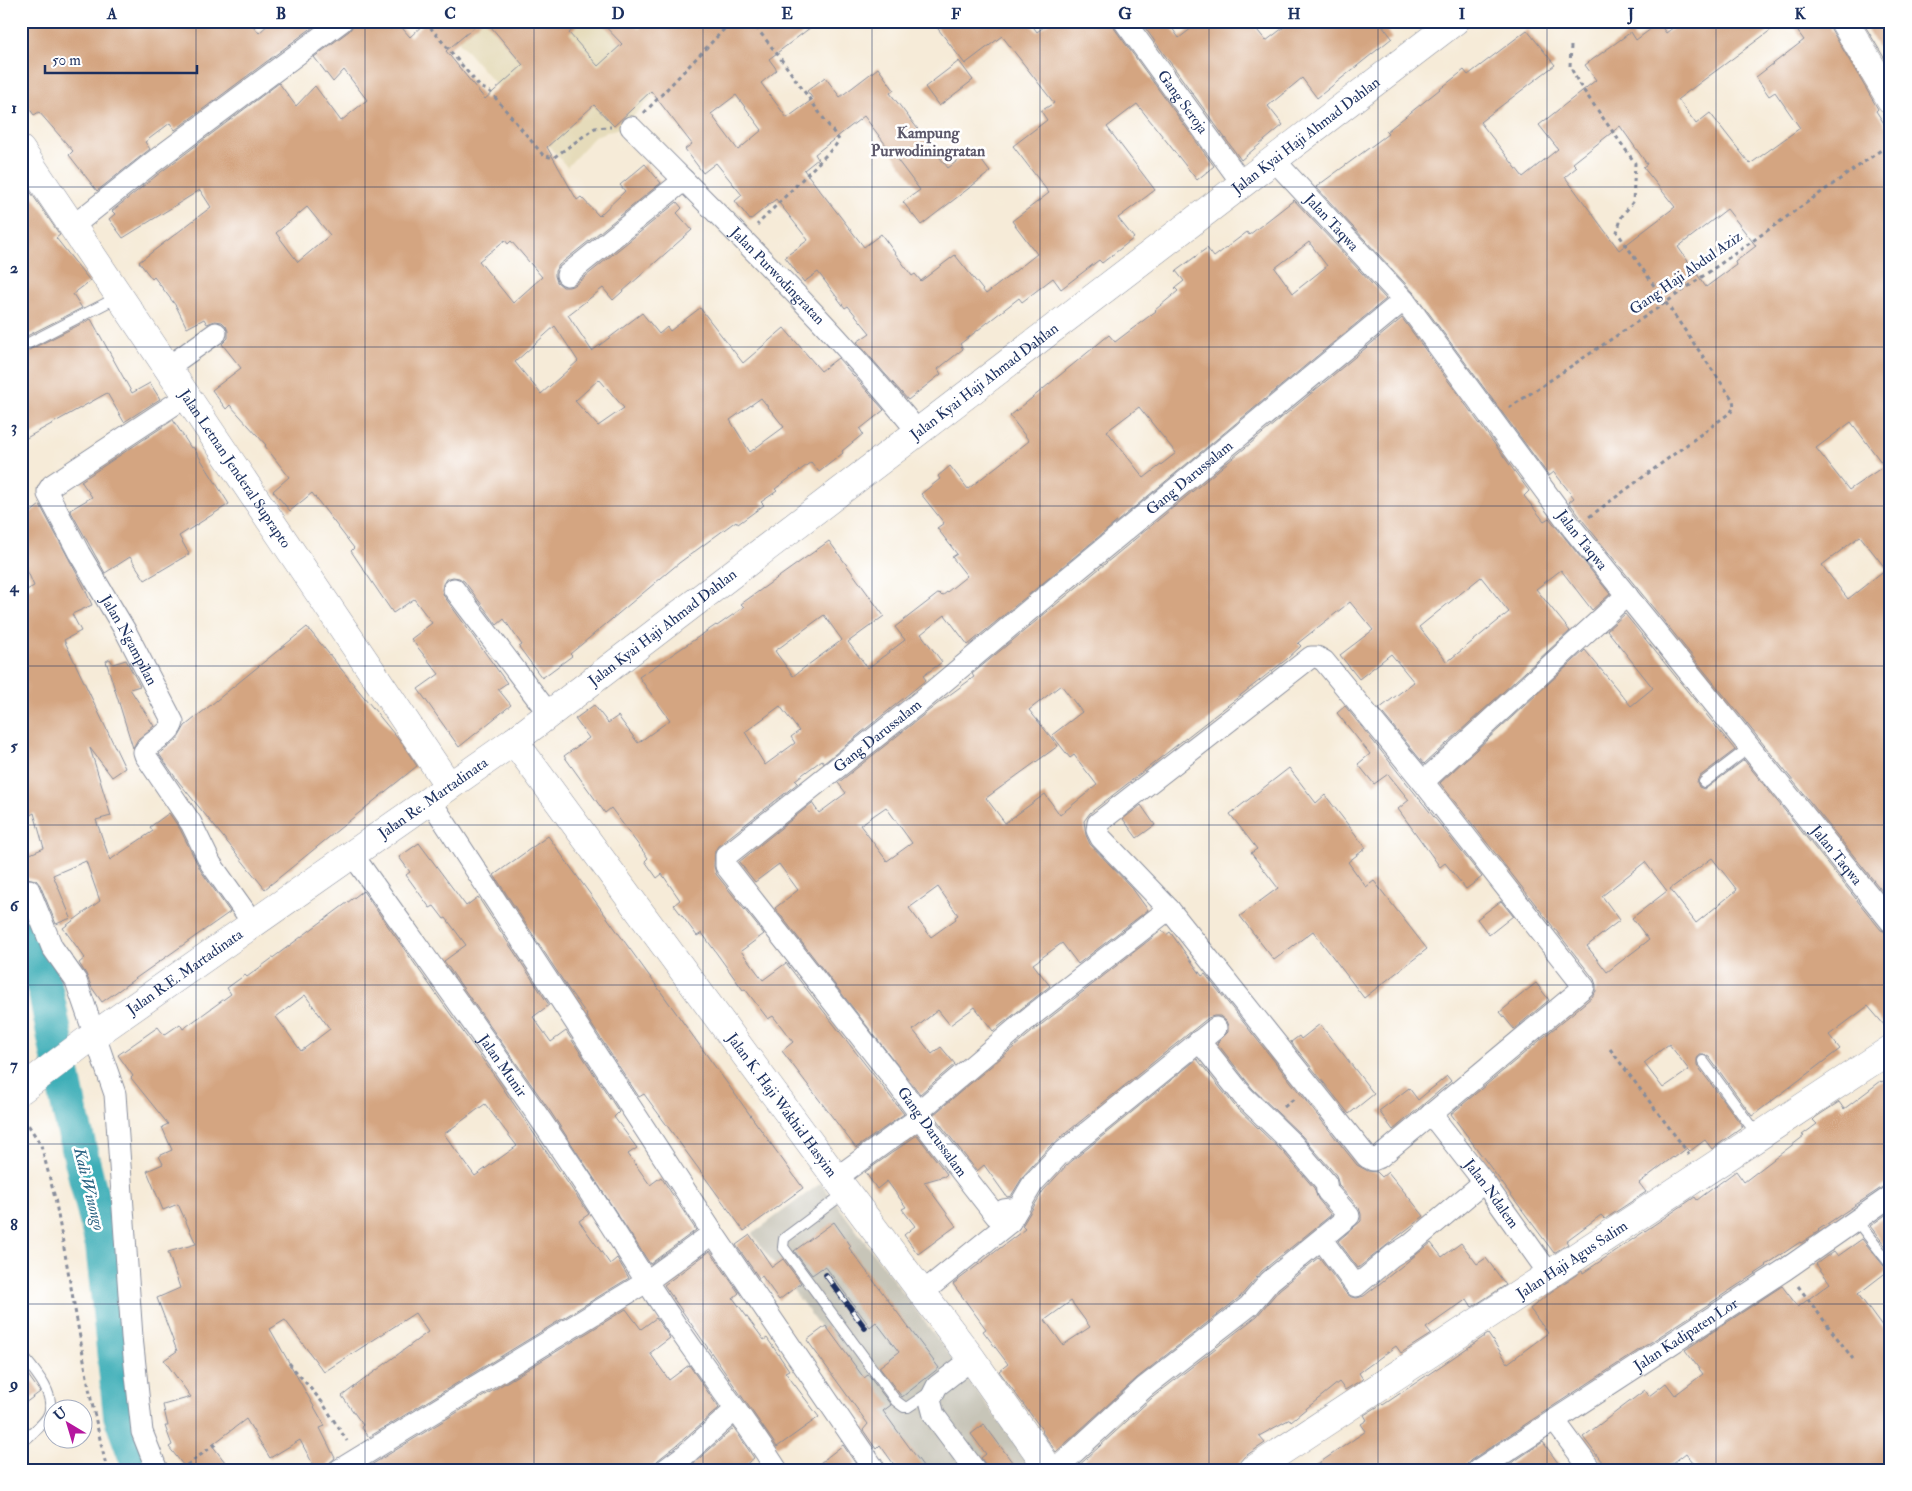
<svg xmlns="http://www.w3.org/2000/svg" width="1912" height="1491" font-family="'IM FELL Double Pica',serif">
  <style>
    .built { fill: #e5dbba }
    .industrial { fill: #c7c5b8 }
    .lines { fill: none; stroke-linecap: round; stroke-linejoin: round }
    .river { stroke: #3daeb7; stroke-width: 36 }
    .building { fill: #d4a581; fill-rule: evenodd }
    .lane-casing { stroke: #888d9b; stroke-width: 12 }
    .street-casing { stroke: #888d9b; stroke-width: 23 }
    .secondary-casing { stroke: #888d9b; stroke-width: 29 }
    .primary-casing { stroke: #888d9b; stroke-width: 29 }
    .path { stroke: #888d9b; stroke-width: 3; stroke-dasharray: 4 4; stroke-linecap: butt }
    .lane { stroke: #fff; stroke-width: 10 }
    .street { stroke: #fff; stroke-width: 21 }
    .secondary { stroke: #fff; stroke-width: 28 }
    .primary { stroke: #fff; stroke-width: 28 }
    .rail-casing { stroke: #1b2f5e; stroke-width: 5.5 }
    .rail { stroke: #fff; stroke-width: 4; stroke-dasharray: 11; stroke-linecap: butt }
    .grid { fill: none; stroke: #1b2f5e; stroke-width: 1; stroke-opacity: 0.55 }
    .labels { text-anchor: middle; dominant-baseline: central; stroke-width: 5; stroke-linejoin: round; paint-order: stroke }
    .street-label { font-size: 15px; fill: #1b2f5e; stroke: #fff }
    .neighbourhood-label { font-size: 16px; font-weight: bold; fill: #5c586a; stroke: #fff }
    .water-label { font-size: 16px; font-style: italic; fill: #296282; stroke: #fff }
    .neatline { fill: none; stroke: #1b2f5e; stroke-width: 2 }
    .grid-label { font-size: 16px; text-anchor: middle; font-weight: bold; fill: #1b2f5e }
  </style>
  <rect width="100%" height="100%" fill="#fff"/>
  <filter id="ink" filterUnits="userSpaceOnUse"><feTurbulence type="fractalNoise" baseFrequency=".02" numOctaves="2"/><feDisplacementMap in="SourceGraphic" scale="10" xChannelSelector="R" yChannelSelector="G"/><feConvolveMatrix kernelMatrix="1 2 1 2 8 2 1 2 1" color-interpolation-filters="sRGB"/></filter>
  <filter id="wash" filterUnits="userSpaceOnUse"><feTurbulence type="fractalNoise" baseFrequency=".0096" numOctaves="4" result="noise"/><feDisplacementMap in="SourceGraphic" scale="20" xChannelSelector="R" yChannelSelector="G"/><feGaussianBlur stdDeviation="1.12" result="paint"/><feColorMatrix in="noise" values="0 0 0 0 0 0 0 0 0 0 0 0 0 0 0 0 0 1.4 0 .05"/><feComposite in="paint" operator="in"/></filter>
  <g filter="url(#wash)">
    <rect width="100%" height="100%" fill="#f6ebd8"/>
    <path class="built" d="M441,21H725L624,126L595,136L567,167Z"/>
    <path class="industrial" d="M821,1183L1022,1452L1034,1470H925L752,1234Z"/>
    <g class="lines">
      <path class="river" d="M21,910L46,993L70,1112L103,1245L121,1415L141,1470"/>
    </g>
    <g id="blocks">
      <path class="building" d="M31,21H249L259,33L272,21H321L175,130L170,123L145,142L150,149L97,191L69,155L73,151L39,112L34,115L21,97V30Z
        M354,21H396L410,37L427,21H482L446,51L485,99L523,65L486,21H582L569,33L598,66L622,44L600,21H631L639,29L647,21H819L769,59L777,70L761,83L787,118L813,99L807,91L825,77L840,97L878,68L894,90L890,93L948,168L973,149L990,172L921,225L903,202L920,190L864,116L815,154L818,159L804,170L864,247L881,234L912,276L915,274L921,281L955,255L986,294L1037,254L1012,221L1049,193L1013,146L1047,120L1041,111L1054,103L1002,36L965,64L932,21H1029L1037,32L1052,21H1112L1114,28L1214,166L1197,180L1137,104L1107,127L1155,190L1118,218L1134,238L1102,263L1099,260L1061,289L1053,278L1022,302L1019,298L960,344L963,349L938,369L941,374L908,400L857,342L870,333L848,306L845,308L818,272L804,282L785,257L808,240L776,199L750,220L735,201L742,195L716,163L703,173L685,149L692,144L651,91L614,126L594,105L547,147L577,200L581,197L599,216L625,191L620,185L645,164L661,183L559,265L555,271V276L557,282L563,287H569L575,285L677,202L682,208L677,213L692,230L613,300L603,288L568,315L592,351L642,313L659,334L667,327L670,331L700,308L743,363L784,328L821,371L838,358L884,410L860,429L863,434L842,451L843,453L819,472L811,462L775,489L777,491L761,502L764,505L738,524L736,521L679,563L570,654L572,656L542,678L519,647L522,645L504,619L497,625L464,581L459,578L453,577L446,579L443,584L442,590L444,596L507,683L498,689L511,705L459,747L418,689L439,674L411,639L432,623L414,599L393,613L351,551L354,548L312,493L290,511L273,491L289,477L265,446L266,445L230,405L226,409L212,390L241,368L222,344L228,338V331L226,326L222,322L215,321L207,324L204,319L187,328L176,306L154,277L152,279L139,262L211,207L200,190L123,238L109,219L115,214L112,211L161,172L279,83L296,106L315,86L341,121L367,100L344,70L333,82L314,57L349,31L353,26ZM736,95L762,130L738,150L711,114ZM307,207L330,235L298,262L276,233ZM505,240L508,244L511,241L542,277L513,303L479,261ZM555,326L578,361L541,394L515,362ZM599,379L624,408L598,426L575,401ZM761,398L784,427L750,452L730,420Z
        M1140,21H1167L1179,38L1201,21H1250L1266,41L1292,21H1379L1392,38L1317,98L1302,78L1268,106L1283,125L1241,160Z
        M1682,21H1783L1678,99L1696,124L1710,113L1750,164L1800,128L1775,92L1769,96L1756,77L1804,40L1790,21H1828L1831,29L1878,109L1876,111L1891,134V902L1583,521L1569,502L1574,498L1554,472L1549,476L1414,293L1316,187L1388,134L1386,132L1464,70L1468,75L1527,30L1555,65L1480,122L1523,177L1558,149L1539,125L1596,80L1585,65L1631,32L1636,40L1659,23L1666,33ZM1620,126L1647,164L1643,167L1675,207L1619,250L1565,177L1577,167L1573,163ZM1727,209L1756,246L1735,262L1736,265L1706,287L1678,247ZM1851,422L1884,466L1849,490L1816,448ZM1860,536L1886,569L1848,599L1822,565Z
        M1862,21H1891V69Z
        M959,61L973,80L939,106L925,87Z
        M21,178L60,235L56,238L90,281L73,294L82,308L21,339Z
        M1294,200L1386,299L968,645L945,615L921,634L942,662L923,676L926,680L824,763L822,760L795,780L798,783L718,846L715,851L714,866L716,874L764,934L741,951L763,980L786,963L904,1114L856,1148L782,1051L793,1042L773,1016L768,1019L745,989L743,990L702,933L697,936L674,905L680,900L662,874L657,878L645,861L648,858L611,808L605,813L564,756L589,738L575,719L594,705L608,723L618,716L638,743L670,720L639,677L716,625L717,626L744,607L741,604L829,541L884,616L848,642L868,668L905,640L895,627L939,593L942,596L967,576L952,557L957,554L937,528L944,523L921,494L940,479L938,476L950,466L968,489L1029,441L1010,416L1109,335L1115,342L1156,311L1155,310L1178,291L1175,288L1184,281L1176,271L1207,248L1214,257L1247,232L1249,235ZM1309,242L1327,266L1293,293L1275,268ZM1139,407L1176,453L1144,478L1107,431ZM824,615L842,640L793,676L775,651ZM780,706L799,731L791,737L795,743L765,765L745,732Z
        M1402,318L1529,491L1524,496L1544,521L1549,518L1610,594L1592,610L1561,570L1536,589L1570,631L1424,764L1379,709L1414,682L1391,654L1359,679L1340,655L1373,630L1350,602L1298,643L1301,646L1287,659L1090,813L1084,821L1086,835L1090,844L1132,888L1148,910L1078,964L1062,943L1033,964L1050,986L993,1031L975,1007L950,1025L938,1010L913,1030L932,1054L941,1047L955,1064L920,1094L775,908L798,890L779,864L755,882L739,862L812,803L819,813L846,793L838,783L941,701L974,677L972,674ZM1481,577L1509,612L1447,662L1419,627ZM1061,685L1082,712L1052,735L1070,758L1074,755L1097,785L1060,815L1045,794L1005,823L986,798L1058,746L1029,710ZM886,807L912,843L887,861L860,825ZM938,887L958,915L955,917L956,919L931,937L909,908Z
        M91,319L132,393L150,383L160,399L124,422L107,393L21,441V354Z
        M173,420L191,448L193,447L229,504L179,536L189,554L145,580L130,557L105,573L70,510L92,497L81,481Z
        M40,505L84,587L92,605L72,614L81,631L64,640L125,768L112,777L90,748L111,816L96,820L110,860L153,831L150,827L169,813L180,829L201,871L230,912L102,1002L92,988L86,974L79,963L85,958L63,928L100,901L86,861L53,875L71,918L56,924L40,885L36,880L27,878L21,863V858L44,848L34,813L21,820V593L34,586L21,556V520Z
        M1625,614L1735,750L1699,777L1697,782L1699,787L1704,789L1708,787L1744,760L1881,930L1891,934V1033L1868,1006L1829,1035L1840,1049L1752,1116L1709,1057L1705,1055H1699L1697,1059V1065L1743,1127L1712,1149L1705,1140L1690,1151L1687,1148L1674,1158L1673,1157L1639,1183L1646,1192L1605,1219L1601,1215L1566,1241L1568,1244L1554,1253L1451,1114L1592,997L1596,991V985L1594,979L1440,783L1585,650L1631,706L1653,688L1607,630ZM1712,858L1737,890L1696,923L1670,889ZM1645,862L1667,891L1632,918L1649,940L1607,972L1587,946L1620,920L1602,896ZM1669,1044L1689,1070L1663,1088L1644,1063Z
        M307,627L403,745L417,766L265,889L178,781L159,754L177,740L185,726Z
        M110,659L113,664L126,660L140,686L130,689L154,726L138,739L133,748L106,661Z
        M1345,706L1482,877L1466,889L1445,863L1440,867L1398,809L1409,800L1388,774L1374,784L1358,764L1370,754L1337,713Z
        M1289,768L1316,803L1325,795L1366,848L1348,862L1366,887L1374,881L1427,949L1364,998L1313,931L1274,960L1240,916L1278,888L1251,853L1257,849L1230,814Z
        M1141,805L1155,825L1137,838L1123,819Z
        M548,836L803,1188L744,1231L644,1094L639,1097L586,1016L587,1015L569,990L494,875Z
        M419,843L466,906L478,897L549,1005L533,1017L551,1042L566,1031L619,1112L614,1117L637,1148L628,1154L650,1185L661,1177L696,1230L650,1264L550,1111L444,961L466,945L446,918L444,919L434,906L430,908L406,875L410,872L399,857Z
        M363,891L498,1081L589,1214L579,1221L610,1264L617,1258L629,1278L369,1437L361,1427L363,1425L342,1396L428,1332L415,1313L324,1372L285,1320L270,1329L325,1426L320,1428L335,1458L328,1464L327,1470H316L300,1440L270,1458L246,1419L212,1445L231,1470H187L169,1447L172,1445L165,1426H168L163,1405L191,1397L164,1360L177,1351L157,1298L180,1288L168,1252L196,1244L178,1204L163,1210L147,1171L163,1164L159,1156L172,1150L162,1127L168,1124L131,1078L133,1076L118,1055L158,1027L164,1035L180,1024L183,1029L231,994L227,988L245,975L247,977ZM305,995L330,1029L301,1051L276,1017ZM485,1104L517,1146L475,1176L444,1134Z
        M1501,901L1513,916L1489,935L1477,919Z
        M1162,930L1166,935L1170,932L1202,976L1205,974L1357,1165L1368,1171L1377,1172L1382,1177L1388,1172L1424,1216L1358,1268L1338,1241L1361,1221V1214L1359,1208L1339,1186L1336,1175L1302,1136L1252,1088L1217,1043L1228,1032V1026L1226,1021L1220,1016H1214L1208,1018L1050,1146L1024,1175L1011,1196L1007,1197L984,1165L977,1171L933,1115L1033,1031Z
        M1536,983L1549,1000L1514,1029L1500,1012Z
        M1320,1024L1374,1094L1349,1114L1291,1042L1299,1036L1301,1039Z
        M1197,1059L1234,1105L1284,1153L1314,1188L1318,1199L1331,1215L1262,1271L1240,1297L1137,1378L1056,1452L1042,1432L1043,1431L999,1371L1008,1364L983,1331L986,1329L953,1284L1025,1229L1022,1226L1043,1191L1067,1165ZM1071,1301L1090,1327L1063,1345L1045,1320Z
        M1447,1076L1451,1081L1393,1130L1379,1111L1409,1088L1418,1100Z
        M1891,1076V1184L1884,1186L1818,1230L1819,1231L1801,1243L1800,1242L1766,1265L1767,1266L1471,1460L1467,1464L1466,1470H1309L1366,1431L1361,1424L1367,1420L1364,1415L1382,1404L1383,1405L1488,1334L1508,1363L1548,1333L1530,1309L1552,1291L1582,1271L1583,1273L1695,1197L1697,1200L1736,1171L1744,1182L1804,1136L1802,1135L1817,1124L1813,1120L1816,1117L1839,1102L1844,1109L1881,1081L1882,1082Z
        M917,1135L947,1174L945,1176L924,1182L956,1226L918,1254L904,1235L915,1226L902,1209L906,1207L887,1181L877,1189L865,1172Z
        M1891,1211V1253L1870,1226Z
        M834,1222L851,1246L849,1248L939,1368L902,1397L879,1367L899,1352L876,1322L870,1327L825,1266L812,1275L794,1251Z
        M750,1235L772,1267L783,1259L801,1283L779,1300L762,1276L759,1278L736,1245Z
        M1862,1239L1888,1271L1858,1294L1891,1339V1470H1699L1686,1453L1664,1470H1608L1583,1437L1645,1390L1649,1396L1666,1383L1675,1395L1703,1374L1685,1350L1782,1286L1798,1307L1830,1283L1816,1264L1834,1251L1838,1256Z
        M1431,1243L1442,1257L1461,1243L1477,1264L1486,1258L1506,1285L1472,1307L1467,1299L1426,1328L1431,1334L1401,1353L1396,1346L1359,1373L1363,1379L1345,1390L1339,1382L1291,1421L1290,1419L1259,1436L1265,1443L1244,1457L1239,1463L1238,1470H1074L1153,1397L1257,1316L1279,1290L1319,1257L1346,1293L1351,1297L1357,1298L1364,1296Z
        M710,1251L739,1293L733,1298L764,1340L767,1338L789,1370L785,1372L819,1417L777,1447L664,1285Z
        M626,1309L641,1329L656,1318L670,1338L650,1353L669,1380L689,1365L719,1408L677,1445L658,1460L654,1465L653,1470H363Z
        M826,1326L864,1378L868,1375L891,1405L883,1411L926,1470H898L880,1445L876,1449L863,1430L868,1424L807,1340Z
        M21,1365L40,1392L21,1406Z
        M984,1424L1018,1470H989L981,1458L986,1454L971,1434Z
        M734,1428L754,1458L739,1470H686Z
        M1543,1442L1563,1470H1501Z
        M843,1445L856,1464L848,1470H811Z"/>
    </g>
  </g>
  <g filter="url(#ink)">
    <use href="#blocks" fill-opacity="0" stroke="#888d9b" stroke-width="1"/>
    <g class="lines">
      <defs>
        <path id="lane" d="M21,347L118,297
          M1704,782L1750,747
          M1703,1061L1758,1136
          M846,1192L786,1237L784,1239L783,1247L896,1401L904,1407H908L930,1392
          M1856,1220L1891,1265
          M21,1354C33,1369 56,1393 49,1414C45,1424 34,1431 27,1438"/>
        <g id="street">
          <path id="s1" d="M1124,21L1242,183"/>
          <path id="s2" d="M631,127C729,226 830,323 918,432"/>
          <path id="s3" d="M1274,160L1404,300L1573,529L1891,922"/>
          <path d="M73,226L153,162L342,21"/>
          <path d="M567,275L684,180"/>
          <path d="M168,367L216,333"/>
          <path id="s4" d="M187,396L52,485L48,491V494L79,553L126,632L173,722C170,736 150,740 144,752L145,755L191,823L211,864L253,923"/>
          <path d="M454,589L549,714"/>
          <path d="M1311,657H1317L1324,661L1423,782L1584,987L1380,1157L1373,1160L1367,1157L1169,909L1101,838L1097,830L1098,823Z"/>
          <path d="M1423,782L1627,595"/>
          <path d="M430,800L713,1233L875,1470"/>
          <path id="s5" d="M352,854C435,971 521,1087 599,1207C623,1244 646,1282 671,1318C705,1369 744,1418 777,1470"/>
          <path d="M29,890L52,947L76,981L115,1094L132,1337L142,1432L157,1470"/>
          <path d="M918,1112L1025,1021L1169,909"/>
          <path id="s6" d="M1431,1114L1484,1182L1550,1275"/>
          <path d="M836,1178L920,1117"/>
          <path id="s7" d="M1010,1222L1018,1208L1004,1210L996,1216L921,1120L918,1112L889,1073L726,866V856L921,701L1052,591L1404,300"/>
          <path d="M1322,1240L1356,1286L1392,1256L1408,1246L1484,1182"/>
          <path d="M922,1293L1010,1222L1033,1183L1058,1156L1216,1028"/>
          <path d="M972,1359L937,1386L930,1400L934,1415L975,1470"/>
          <path d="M1554,1420L1591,1470"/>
          <path d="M339,1470L646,1282L713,1233"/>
          <path d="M665,1470L685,1455L735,1410"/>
          <path d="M1055,1470L1145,1387L1249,1306L1270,1281L1349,1216L1327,1191L1326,1183L1293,1144L1243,1096L1199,1041"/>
          <path id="s8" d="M1478,1470L1786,1269L1891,1196"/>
        </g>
        <g id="secondary">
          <path d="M1844,21L1891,100"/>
          <path id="s9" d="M21,150L449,786"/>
          <path id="s10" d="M514,741L836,1178L972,1359L1050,1470"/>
          <path id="s11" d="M1253,1470L1891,1049"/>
        </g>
        <g id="primary">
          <path id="s12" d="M21,1090L86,1041L514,741L1455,21"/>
        </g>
      </defs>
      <use href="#lane" class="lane-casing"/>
      <use href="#street" class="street-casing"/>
      <use href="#secondary" class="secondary-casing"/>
      <use href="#primary" class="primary-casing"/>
      <path class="path" d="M425,21L481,88L488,90L493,95L543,155L553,158L595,128L611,127
        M751,21L778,55L839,140L835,146L757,225
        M1571,46L1570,66L1579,84L1635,163L1633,202L1622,216L1617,232L1733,400L1734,406L1731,412L1589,517
        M644,113L732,21
        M1509,408L1665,303L1891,143
        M1610,1049L1689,1154
        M1284,1107L1295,1098
        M21,1122L29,1126L41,1145L55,1198L91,1399L107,1470
        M1798,1286L1853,1359
        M289,1363L322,1402L347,1441
        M180,1470L217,1443"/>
      <use href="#lane" class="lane"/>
      <use href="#street" class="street"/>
      <use href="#secondary" class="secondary"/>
      <use href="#primary" class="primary"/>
      <defs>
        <path id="rail" d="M826,1275L865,1328"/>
      </defs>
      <use href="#rail" class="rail-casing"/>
      <use href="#rail" class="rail"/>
    </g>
  </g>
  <path class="grid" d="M196,21V1470M365,21V1470M534,21V1470M703,21V1470M872,21V1470M1040,21V1470M1209,21V1470M1378,21V1470M1547,21V1470M1716,21V1470M21,187H1891M21,347H1891M21,506H1891M21,666H1891M21,825H1891M21,985H1891M21,1144H1891M21,1304H1891"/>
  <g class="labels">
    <g class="street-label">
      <text stroke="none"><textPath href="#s1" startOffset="100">Gang Seroja</textPath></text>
      <text stroke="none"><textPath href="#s12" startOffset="1601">Jalan Kyai Haji Ahmad Dahlan</textPath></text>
      <text stroke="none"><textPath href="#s3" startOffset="85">Jalan Taqwa</textPath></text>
      <text transform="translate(1686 273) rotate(-35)">Gang Haji Abdul Aziz</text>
      <text stroke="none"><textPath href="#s2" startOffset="209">Jalan Purwodingratan</textPath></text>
      <text stroke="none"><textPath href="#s12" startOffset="1196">Jalan Kyai Haji Ahmad Dahlan</textPath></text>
      <text stroke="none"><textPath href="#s9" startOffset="384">Jalan Letnan Jenderal Suprapto</textPath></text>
      <text stroke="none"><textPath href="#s7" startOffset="1091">Gang Darussalam</textPath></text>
      <text stroke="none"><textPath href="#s3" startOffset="490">Jalan Taqwa</textPath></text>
      <text stroke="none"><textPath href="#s12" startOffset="791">Jalan Kyai Haji Ahmad Dahlan</textPath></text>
      <text stroke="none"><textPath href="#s4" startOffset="339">Jalan Ngampilan</textPath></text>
      <text stroke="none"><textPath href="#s7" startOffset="686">Gang Darussalam</textPath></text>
      <text stroke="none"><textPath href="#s12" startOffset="505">Jalan Re. Martadinata</textPath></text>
      <text stroke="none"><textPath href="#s3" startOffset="895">Jalan Taqwa</textPath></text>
      <text stroke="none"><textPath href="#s12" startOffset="202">Jalan R.E. Martadinata</textPath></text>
      <text stroke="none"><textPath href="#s5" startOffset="260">Jalan Munir</textPath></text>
      <text stroke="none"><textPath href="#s10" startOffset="452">Jalan K. Haji Wakhid Hasyim</textPath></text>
      <text transform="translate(932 1132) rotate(54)">Gang Darussalam</text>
      <text stroke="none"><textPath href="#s6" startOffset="100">Jalan Ndalem</textPath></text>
      <text stroke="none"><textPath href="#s11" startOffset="382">Jalan Haji Agus Salim</textPath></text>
      <text stroke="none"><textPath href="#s8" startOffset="248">Jalan Kadipaten Lor</textPath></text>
    </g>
    <g class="neighbourhood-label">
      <text x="928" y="133">Kampung<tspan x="928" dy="18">Purwodiningratan</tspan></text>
    </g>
    <g class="water-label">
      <text transform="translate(89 1189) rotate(76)">Kali Winongo</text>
    </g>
  </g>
  <rect width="1912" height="1491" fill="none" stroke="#fff" stroke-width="55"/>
  <g transform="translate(68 1424) rotate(322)"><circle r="24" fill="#ffffff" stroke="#a4acbf"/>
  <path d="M0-4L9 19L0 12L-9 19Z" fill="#b5179e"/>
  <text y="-8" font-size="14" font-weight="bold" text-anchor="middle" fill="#1b2f5e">U</text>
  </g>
  <path d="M45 65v8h152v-8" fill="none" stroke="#1b2f5e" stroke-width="2.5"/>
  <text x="52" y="65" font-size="15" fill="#1b2f5e" stroke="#ffffff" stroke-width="4" paint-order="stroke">50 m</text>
  <rect x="28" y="28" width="1856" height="1436" class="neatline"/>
  <g class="grid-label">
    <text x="112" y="19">A</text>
    <text x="281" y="19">B</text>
    <text x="450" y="19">C</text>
    <text x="618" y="19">D</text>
    <text x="787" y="19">E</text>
    <text x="956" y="19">F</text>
    <text x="1125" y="19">G</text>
    <text x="1294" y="19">H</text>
    <text x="1462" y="19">I</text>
    <text x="1631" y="19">J</text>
    <text x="1800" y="19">K</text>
    <text x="14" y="113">1</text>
    <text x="14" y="273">2</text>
    <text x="14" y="432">3</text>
    <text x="14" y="592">4</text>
    <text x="14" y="751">5</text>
    <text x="14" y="911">6</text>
    <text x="14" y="1070">7</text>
    <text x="14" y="1230">8</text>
    <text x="14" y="1389">9</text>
  </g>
</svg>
